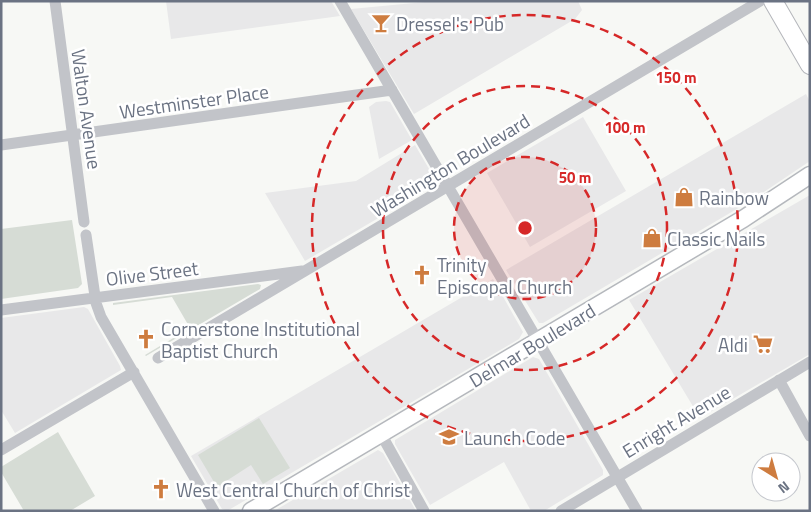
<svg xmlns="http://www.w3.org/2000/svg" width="811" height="512" font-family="'Titillium Web',sans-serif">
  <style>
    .built { fill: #e8e8e9 }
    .green { fill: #d6dcd5 }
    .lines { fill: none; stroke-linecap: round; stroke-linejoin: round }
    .secondary-casing { stroke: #b5b8bd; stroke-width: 19 }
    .primary-casing { stroke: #b4b6bb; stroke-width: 20 }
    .street { stroke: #c2c4c9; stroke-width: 11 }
    .secondary { stroke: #fff; stroke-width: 16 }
    .primary { stroke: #fff; stroke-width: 18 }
    .ring { fill: none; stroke: #d62828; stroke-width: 2.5; stroke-dasharray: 9 6 }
    .labels { text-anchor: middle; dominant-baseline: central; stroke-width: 5; stroke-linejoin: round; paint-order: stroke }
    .poi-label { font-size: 19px; fill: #6b7383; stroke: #fff; text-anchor: start }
    .street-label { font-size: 19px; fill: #6b7383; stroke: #fff }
    .centre { fill: #d62828; stroke: #fff; stroke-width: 2.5 }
    .ring-label { font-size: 15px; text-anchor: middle; font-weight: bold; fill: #d62828; stroke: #fff; stroke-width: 5; stroke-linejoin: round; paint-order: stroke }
  </style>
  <rect width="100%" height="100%" fill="#f7f8f5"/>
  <path class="built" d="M166,1H331L340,16L171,39Z
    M435,1H578L582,10L575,19L414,114L351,9Z
    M806,94L810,102V161L752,200L543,323H539L506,270Z
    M386,101L390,102L412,140L379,159L369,107L376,102Z
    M583,117L626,191L530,247L487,173Z
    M415,145L435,179L433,186L305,261L265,193L356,181Z
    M810,195V354L700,418L629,300Z
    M493,279L523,332L519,339L227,511L222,509L191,456Z
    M84,307L88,309L120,366L121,370L15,433L1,410V318Z
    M533,357L539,359L603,470V475L544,511H531L504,462L430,505L395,444V440Z
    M378,450L383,453L416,511H274Z"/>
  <path class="green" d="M72,220L82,284L78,288L1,299V229Z
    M258,284L261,285L260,289L146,356L145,355L190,328L172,297L113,305V303Z
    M259,418L290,468L263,484L251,465L217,487L198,455Z
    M58,432L95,496L70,511H24L1,472V467Z"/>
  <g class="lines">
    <defs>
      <path id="secondary" d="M251,511L743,219L810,175"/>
      <path id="primary" d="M773,1L810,65"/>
    </defs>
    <use href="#secondary" class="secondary-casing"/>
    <use href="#primary" class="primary-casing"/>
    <path class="street" d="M55,1L84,222
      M340,1L637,511
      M1,145L392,90
      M86,235L96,303L101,317L214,511
      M1,310L302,271
      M158,358L760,1
      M779,380L810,436
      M381,434L424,511
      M1,450L134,372
      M561,511L810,362"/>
    <use href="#secondary" class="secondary"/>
    <use href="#primary" class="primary"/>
  </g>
  <circle cx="525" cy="228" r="71" fill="#d62828" fill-opacity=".12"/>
  <g class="ring">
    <circle cx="525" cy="228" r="71"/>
    <circle cx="525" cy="228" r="142"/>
    <circle cx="525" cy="228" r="213"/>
  </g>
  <defs>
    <symbol id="bar-bare" viewBox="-9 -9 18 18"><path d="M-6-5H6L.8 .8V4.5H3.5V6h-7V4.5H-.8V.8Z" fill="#ce7c3f" stroke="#fff" stroke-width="2.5" paint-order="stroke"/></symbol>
    <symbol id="shop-bare" viewBox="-9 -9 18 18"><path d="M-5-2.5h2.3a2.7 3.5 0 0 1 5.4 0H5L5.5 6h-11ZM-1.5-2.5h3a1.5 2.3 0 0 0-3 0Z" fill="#ce7c3f" stroke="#fff" stroke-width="2.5" paint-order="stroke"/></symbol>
    <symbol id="church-bare" viewBox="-9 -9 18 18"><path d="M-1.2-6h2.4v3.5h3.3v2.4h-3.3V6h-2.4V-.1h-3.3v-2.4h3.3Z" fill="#ce7c3f" stroke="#fff" stroke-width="2.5" paint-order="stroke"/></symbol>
    <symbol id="supermarket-bare" viewBox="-9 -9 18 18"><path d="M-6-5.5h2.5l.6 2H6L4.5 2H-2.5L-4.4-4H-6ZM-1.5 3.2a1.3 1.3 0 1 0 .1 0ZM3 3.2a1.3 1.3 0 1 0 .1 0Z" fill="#ce7c3f" stroke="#fff" stroke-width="2.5" paint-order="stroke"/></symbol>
    <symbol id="school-bare" viewBox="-9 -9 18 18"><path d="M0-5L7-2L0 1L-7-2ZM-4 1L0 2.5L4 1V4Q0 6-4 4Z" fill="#ce7c3f" stroke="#fff" stroke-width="2.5" paint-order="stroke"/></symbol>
  </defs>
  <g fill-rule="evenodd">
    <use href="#bar-bare" x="367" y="9" width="28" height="28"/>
    <use href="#shop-bare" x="670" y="183" width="28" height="28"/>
    <use href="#shop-bare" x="638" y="224" width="28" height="28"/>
    <use href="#church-bare" x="408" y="261" width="28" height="28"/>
    <use href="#church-bare" x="132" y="325" width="28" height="28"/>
    <use href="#supermarket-bare" x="749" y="330" width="28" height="28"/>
    <use href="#school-bare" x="435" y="423" width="28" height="28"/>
    <use href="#church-bare" x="147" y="475" width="28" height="28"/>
  </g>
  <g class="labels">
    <g class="poi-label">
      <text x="396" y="23">Dressel's Pub</text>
      <text x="699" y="197">Rainbow</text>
      <text x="667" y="238">Classic Nails</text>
      <text x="437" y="264">Trinity<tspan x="437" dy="22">Episcopal Church</tspan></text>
      <text x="161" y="328">Cornerstone Institutional<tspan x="161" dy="22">Baptist Church</tspan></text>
      <text x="748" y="344" text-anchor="end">Aldi</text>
      <text x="464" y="437">Launch Code</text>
      <text x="176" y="489">West Central Church of Christ</text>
    </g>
    <g class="street-label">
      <text transform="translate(194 101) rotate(-8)">Westminster Place</text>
      <text transform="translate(87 109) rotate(82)">Walton Avenue</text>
      <text transform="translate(450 165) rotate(-31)">Washington Boulevard</text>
      <text transform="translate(152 273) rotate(-7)">Olive Street</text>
      <text transform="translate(532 345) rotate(-31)">Delmar Boulevard</text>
      <text transform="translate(676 421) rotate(-31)">Enright Avenue</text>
    </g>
  </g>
  <circle cx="525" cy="228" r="8" class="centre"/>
  <g class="ring-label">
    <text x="676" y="83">150 m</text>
    <text x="625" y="133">100 m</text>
    <text x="575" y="183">50 m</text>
  </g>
  <rect width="811" height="512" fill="none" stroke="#6b7383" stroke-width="5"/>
  <g transform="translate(776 477) rotate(143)"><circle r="24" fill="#ffffff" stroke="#c4c7cd"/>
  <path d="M0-4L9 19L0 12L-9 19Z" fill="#ce7c3f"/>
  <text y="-8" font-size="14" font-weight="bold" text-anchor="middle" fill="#6b7383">N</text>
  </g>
</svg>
